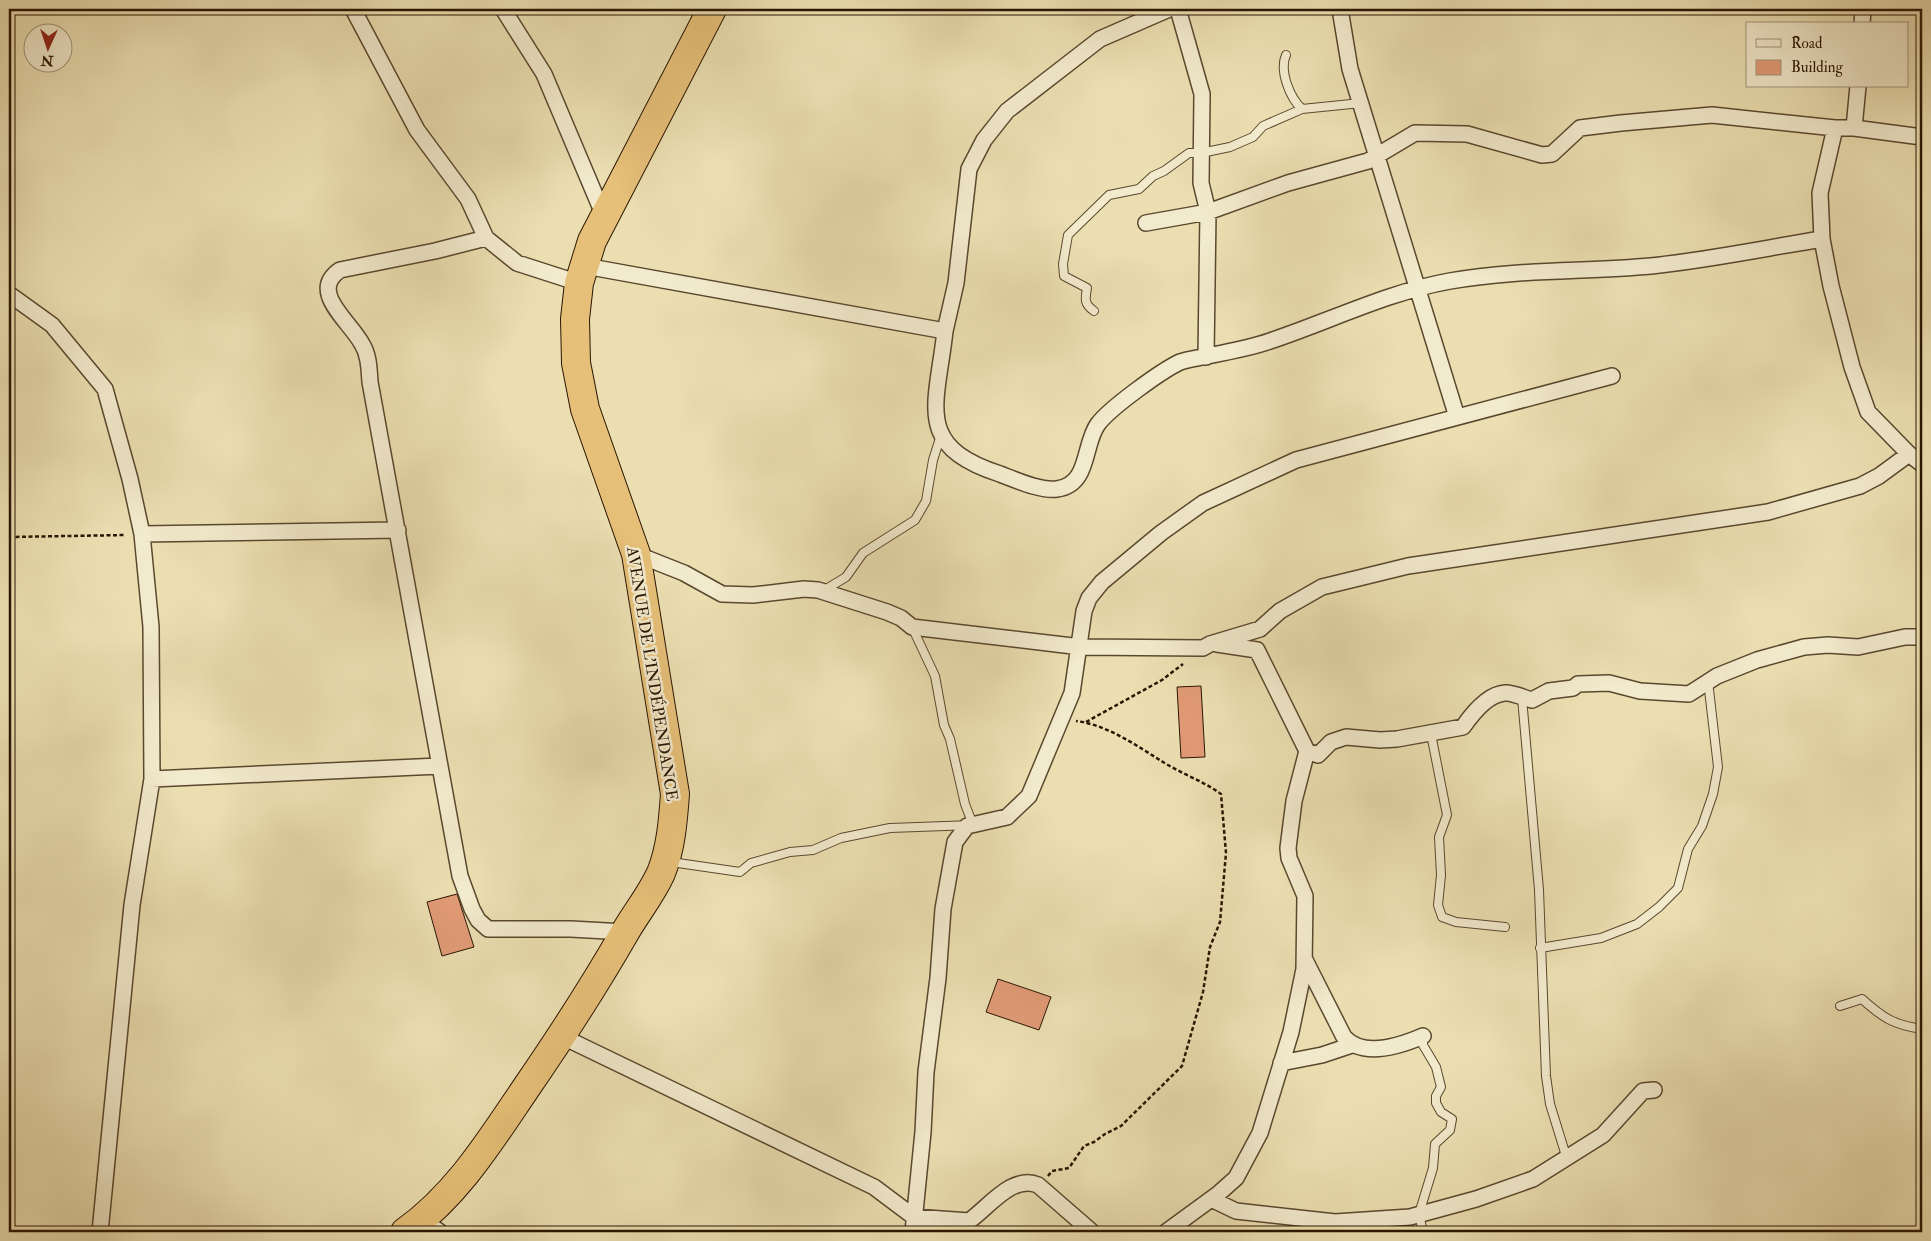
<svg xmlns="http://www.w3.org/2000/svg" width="1931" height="1241" font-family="'IM FELL Double Pica',serif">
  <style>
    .building { fill: #e19b76; stroke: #2a1503 }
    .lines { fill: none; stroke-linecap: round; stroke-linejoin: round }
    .lane-casing { stroke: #5a482e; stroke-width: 10 }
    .street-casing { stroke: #5a482e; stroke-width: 18 }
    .highway-casing { stroke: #2a1503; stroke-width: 30 }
    .path { stroke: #2a1503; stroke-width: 2.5; stroke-dasharray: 4 2.5; stroke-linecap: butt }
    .lane { stroke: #f2eacc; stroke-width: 8 }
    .street { stroke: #f2eacc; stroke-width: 15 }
    .highway { stroke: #e6c078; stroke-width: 28 }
    .labels { text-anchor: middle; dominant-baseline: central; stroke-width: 5; stroke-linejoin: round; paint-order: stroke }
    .street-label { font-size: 16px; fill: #2a1503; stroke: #f2eacc }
  </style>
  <rect width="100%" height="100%" fill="#ebdfb1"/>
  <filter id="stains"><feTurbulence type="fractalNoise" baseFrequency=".004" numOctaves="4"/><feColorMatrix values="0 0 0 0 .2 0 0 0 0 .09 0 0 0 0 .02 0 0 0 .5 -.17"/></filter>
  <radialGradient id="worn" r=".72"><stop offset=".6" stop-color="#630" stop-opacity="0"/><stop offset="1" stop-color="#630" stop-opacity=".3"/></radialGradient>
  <path class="building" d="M1201,686L1205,757L1181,758L1177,687Z
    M457,894L474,947L442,956L427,902Z
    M998,979L1051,997L1039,1030L986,1012Z"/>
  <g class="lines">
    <defs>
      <path id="lane" d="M1286,55C1279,71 1290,98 1302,109L1361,103
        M1094,311C1084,304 1085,299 1087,288L1064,276L1063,264L1068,235L1109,195L1139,189L1153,176L1164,171L1189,153H1201L1230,147L1253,137L1263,126L1302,109
        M823,591L846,577L863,553L915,520L926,501L933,460L941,435
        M1522,698L1539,890L1546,1076L1550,1104L1567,1159
        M1431,734L1447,815L1439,837L1441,875L1438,905L1442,917L1456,922L1505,927
        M671,862L740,872L751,863L790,852L813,850L841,838L890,828L973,825L965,804L950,739L944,725L935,676L912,627
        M1540,948L1601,938L1637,924L1659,907L1678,888L1688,849L1702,826L1713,794L1718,767L1708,681
        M1840,1006L1862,999C1883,1018 1894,1025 1922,1029
        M1423,1232L1419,1214L1433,1168L1435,1144L1450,1130L1452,1119L1441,1112L1436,1103V1096L1441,1087L1436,1067L1423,1045V1036"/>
      <path id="street" d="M353,9L417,130L468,199L486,238L517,263L579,283
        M503,9L544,74L604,216
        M1178,9L1202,94L1201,183L1208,212L1206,357
        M1340,9L1350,69L1457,417
        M1862,24L1863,9
        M1858,86L1854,128H1835L1820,193L1822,239L1831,286L1852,367L1868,412L1909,454L1922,464
        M1854,128L1922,137
        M1146,223L1208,212L1288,183L1368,161L1415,133L1467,134L1542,155L1552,154L1580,128L1621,123L1712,115L1835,128
        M486,238L435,251L340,270C308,292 350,321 362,344C369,355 369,369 370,382L460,876L472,909L478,920L488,929H571L625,932
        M585,266L945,331L956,283L969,169L984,140L1007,111L1100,39L1169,9
        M9,294L52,325L105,389L130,479L142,534L151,627L152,779L132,905L100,1232
        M945,331C937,405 913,446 1000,474C1016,480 1040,491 1057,489C1090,485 1083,444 1098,424C1110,408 1161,371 1180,362C1188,359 1198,358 1207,356C1228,352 1250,348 1270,341C1330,321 1388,292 1450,281C1517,269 1584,272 1651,266C1708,260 1766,248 1822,239
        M142,534L398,530
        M636,554L684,573L722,594L753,595L804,589L818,590L887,612L901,618L912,627L1081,647L1203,648L1210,644L1260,629L1280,611L1322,587L1408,566L1768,512L1860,486L1879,476L1909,454
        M1307,751L1318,755L1331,742L1346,737L1380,740L1397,739L1463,727C1472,714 1488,694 1505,693C1512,692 1524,698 1532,700L1549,691L1573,688L1578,684L1609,683L1640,691L1689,694L1717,676L1757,660L1804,647L1828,645L1858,647L1905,637H1922
        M152,779L439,766
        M1305,960L1344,1037C1363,1058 1400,1046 1423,1036
        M563,1037L874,1187L914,1217L969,1221C988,1208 1012,1174 1038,1185L1092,1232
        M1281,1063L1322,1055L1352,1045
        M1211,1199L1236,1211L1335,1222L1410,1217L1476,1199L1533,1179L1603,1135L1643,1091L1654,1090
        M422,1220L440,1232
        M913,1232L923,1132L926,1072L938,978L943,909L955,842L967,826L1007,817L1029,796L1072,693L1084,611L1089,598L1102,582L1161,533L1203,503L1296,460L1612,376
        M1166,1232L1218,1194L1236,1178L1260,1133L1291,1032L1304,969L1305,896L1289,858L1288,848L1294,801L1307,751L1257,650L1217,644"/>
      <path id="highway" d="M405,1232C457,1195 490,1141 526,1088C561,1037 593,988 624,934C636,913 651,895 661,873C671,848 673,821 675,794L636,554L585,409L576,363L575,319L579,283L592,241L712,9"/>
    </defs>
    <use href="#lane" class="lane-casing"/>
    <use href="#street" class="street-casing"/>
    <use href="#highway" class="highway-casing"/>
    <path class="path" d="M9,537L126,535
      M1086,722L1162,680L1183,664
      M1048,1176L1052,1171L1069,1168L1084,1146L1094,1142L1105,1134L1121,1126L1182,1066L1203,992L1210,947L1220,922L1226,853L1221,794C1203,781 1182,774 1163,762C1137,746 1108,725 1076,721"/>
    <use href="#lane" class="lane"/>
    <use href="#street" class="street"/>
    <use href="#highway" class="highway"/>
  </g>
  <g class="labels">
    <g class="street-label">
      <text transform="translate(652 674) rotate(81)">AVENUE DE L'INDÉPENDANCE</text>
    </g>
  </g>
  <rect width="1931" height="1241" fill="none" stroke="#ebdfb1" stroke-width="30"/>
  <rect x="10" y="10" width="1911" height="1221" fill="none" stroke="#2a1503" stroke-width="2.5"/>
  <rect x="15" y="15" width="1901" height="1211" fill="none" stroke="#2a1503"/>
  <rect x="1746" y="22" width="162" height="65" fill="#f2eacc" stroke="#a2957c"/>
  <rect x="1756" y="39" width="25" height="8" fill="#f2eacc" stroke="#a2957c"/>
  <text x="1791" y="48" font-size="15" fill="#2a1503">Road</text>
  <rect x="1756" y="60" width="25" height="15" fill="#e19b76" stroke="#a2957c"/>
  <text x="1791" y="72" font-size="15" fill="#2a1503">Building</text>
  <g transform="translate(48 48) rotate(183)"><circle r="24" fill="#f2eacc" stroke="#a2957c"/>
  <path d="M0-4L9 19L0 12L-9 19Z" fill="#8f2418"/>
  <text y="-8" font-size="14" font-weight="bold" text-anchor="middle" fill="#2a1503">N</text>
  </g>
  <rect width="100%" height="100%" filter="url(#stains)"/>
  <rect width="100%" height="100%" fill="url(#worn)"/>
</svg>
